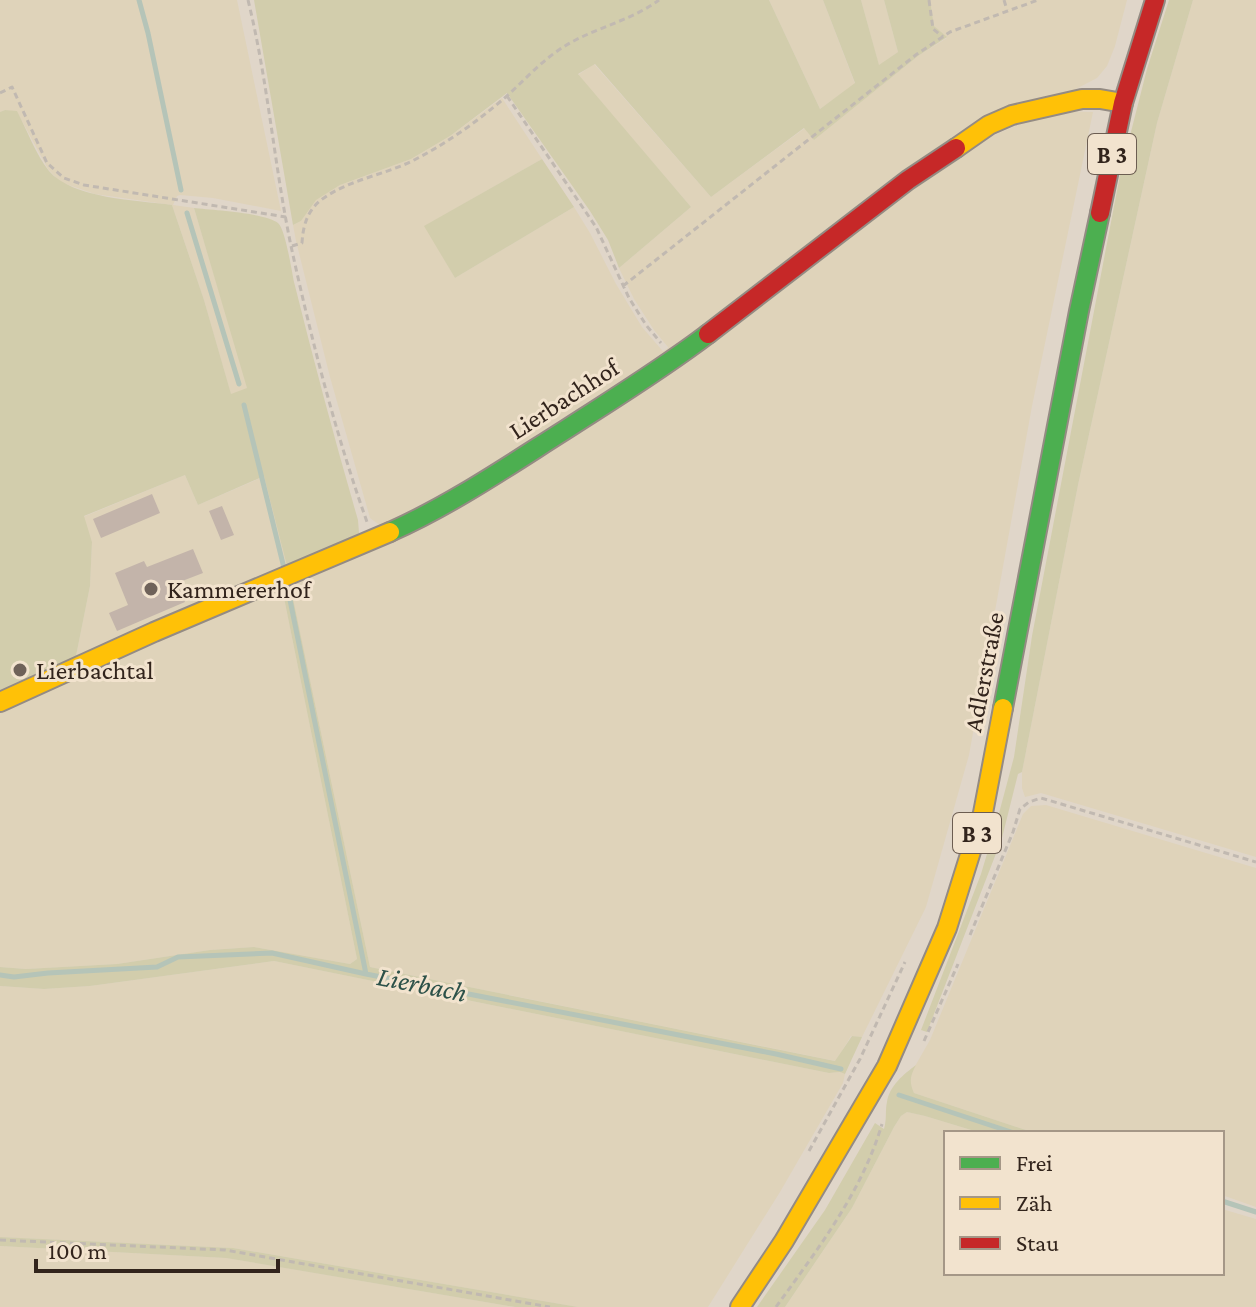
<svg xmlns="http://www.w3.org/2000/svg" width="1256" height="1307" font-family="'Crimson Pro',serif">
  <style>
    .farmland { fill: #dfd3ba }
    .green { fill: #d2cdac }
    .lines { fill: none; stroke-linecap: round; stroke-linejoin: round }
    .stream { stroke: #b5c4b8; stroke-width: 5 }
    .building { fill: #c3b4aa }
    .fast-casing { stroke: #948b83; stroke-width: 22 }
    .slow-casing { stroke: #948b83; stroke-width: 22 }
    .jam-casing { stroke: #948b83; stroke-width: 22 }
    .path { stroke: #c1b9b1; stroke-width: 3; stroke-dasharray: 6 4; stroke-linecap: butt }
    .fast { stroke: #4caf50; stroke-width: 18 }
    .slow { stroke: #ffc107; stroke-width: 18 }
    .jam { stroke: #c62828; stroke-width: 18 }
    .poi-dot { fill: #6f6259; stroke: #f2e3ce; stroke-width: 3 }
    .labels { text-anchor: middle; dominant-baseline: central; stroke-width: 6; stroke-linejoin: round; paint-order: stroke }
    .shield { fill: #f2e3ce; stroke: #6c5d51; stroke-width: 2 }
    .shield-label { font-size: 24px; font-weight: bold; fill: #32241c }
    .street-label { font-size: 26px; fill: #32241c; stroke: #f2e3ce }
    .poi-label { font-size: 26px; fill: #32241c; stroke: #f2e3ce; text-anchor: start }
    .water-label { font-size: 28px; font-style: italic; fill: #2c5149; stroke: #f2e3ce }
  </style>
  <rect width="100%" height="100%" fill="#e0d6c9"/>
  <path class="farmland" d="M0,0H237L281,211L213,198L180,195L177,196L173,205L194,208L248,388L231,395L204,300L172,205L95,194L60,182L48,169L17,112L5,110L0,112Z
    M769,0H823L855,84L820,109Z
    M861,0H884L898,52L879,66Z
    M930,0H1127L1115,46L1107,66L1097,78L1074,90L1026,105L672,352L654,330L634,299L619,268L691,207L578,75L594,64L711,197L805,128L814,140L918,56L947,38L934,26Z
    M1193,0H1256V857L1041,793L1025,797L1022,788V772L1078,485L1157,123Z
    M502,98L542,159L425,226L455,278L574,207L590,233L616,284L642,327L667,356L428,508L381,526L370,518L330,377L296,241L293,225L301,221L315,200L340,185L411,159L450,136Z
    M1051,111L1093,112L1032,406L969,755L926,907L862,1037L851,1036L836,1061L370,967L290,584L380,543L962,149Z
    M185,475L198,505L265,476L288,570L282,588L357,959L350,964L254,947L210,950L117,964L26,969L0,967V706L75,661L90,586L92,542L83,517Z
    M1046,805L1256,868V1207L1222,1195V1133H1035L914,1093L910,1084V1075L930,1040L1023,814L1031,806Z
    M274,961L829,1073L840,1072L845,1074L843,1083L780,1192L708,1307H578L233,1248L0,1237V986L44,989L90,986Z
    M907,1112L925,1116L981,1133H946V1273H1222V1209L1256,1219V1307H785L852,1208L894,1127L901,1116Z
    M0,1246L227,1258L515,1307H0Z"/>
  <path class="green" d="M254,0H769L820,109L855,83L823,0H861L879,65L898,52L884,0H930L934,26L947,37L918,56L814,140L804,128L711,197L595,64L578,74L691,207L619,268L608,240L590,211L507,93L450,136L411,159L340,185L316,200L301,221L293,225Z
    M1169,0H1193L1157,123L1078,485L1022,772L1018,774L1002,838L927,1032L921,1030L981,874L998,817L1014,757L1032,636L1120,175L1147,69Z
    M5,110L17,111C27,130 36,155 49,171C73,199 137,200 172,205L204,300L231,394L247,388L194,208C212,210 266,213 278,223C285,228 292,272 294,282C314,362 335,441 358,520L359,533L288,570L264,476L198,505L185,475L84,516L92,542L90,586L75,661L0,694V112Z
    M542,159L574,207L455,278L424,226Z
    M290,584L370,967L835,1061L852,1036L862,1037L845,1074L840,1072L829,1073L274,961L90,986L44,989L0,986V967L26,969L117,964L210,950L254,947L350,964L357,959L282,588Z
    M916,1065C910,1076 909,1082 914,1093L1035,1133H981L925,1116L907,1112L901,1116L894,1127L852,1208L785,1307H757L825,1210L875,1123L884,1129C887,1119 885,1111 887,1102C889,1086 904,1074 916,1065Z
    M0,1237L233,1248L578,1307H515L226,1258L0,1246Z"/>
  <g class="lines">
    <path class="stream" d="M139,0L148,33L181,190
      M187,213L239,384
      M244,405L284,568
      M289,595L366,974
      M0,975L14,977L48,973L157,967L178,957L272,953L366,974L776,1054L841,1069
      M899,1095L1014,1133
      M1222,1201L1256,1212"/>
  </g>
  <path class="building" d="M152,494L160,513L101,538L93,519Z
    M222,506L234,535L221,540L209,511Z
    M193,549L203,573L177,583L185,602L117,631L109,613L128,605L115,573L144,561L147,567Z"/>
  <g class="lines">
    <defs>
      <path id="fast" d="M390,532C451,505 508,466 565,430C613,399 662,369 708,334
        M1003,708L1079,311L1100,213"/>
      <path id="slow" d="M956,148L989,125L1012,115L1082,99H1100L1123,103
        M0,702L154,632L390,532
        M740,1307L784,1241L887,1066L947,928L983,813L1003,708"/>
      <path id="jam" d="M1100,213L1123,103L1155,0
        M708,334L908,180L956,148"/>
    </defs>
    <use href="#fast" class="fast-casing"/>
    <use href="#slow" class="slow-casing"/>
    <use href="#jam" class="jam-casing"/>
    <path class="path" d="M248,0C268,81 274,164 291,246C311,338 335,432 367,522
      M929,0L933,29L943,37
      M1004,0L1007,10
      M0,93L12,87L47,163L64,178L84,185L286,217
      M507,96L596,227L629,298L646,325L661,343
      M292,246L302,243C303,226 307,211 321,200C349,179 386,175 416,159C447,143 475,123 501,101C520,85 536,66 556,52C587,29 628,23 659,0
      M623,286L917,54L950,32L1038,0
      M970,935L1013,832L1020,809L1029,802L1041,798L1256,862
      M924,1041L958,964
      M809,1151L860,1059L905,962
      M0,1240L225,1250L550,1307
      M776,1307C817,1250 862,1192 882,1124"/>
    <use href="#fast" class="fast"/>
    <use href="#slow" class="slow"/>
    <use href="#jam" class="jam"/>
  </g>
  <g class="poi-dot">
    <circle cx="151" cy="589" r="8"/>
    <circle cx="20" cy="670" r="8"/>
  </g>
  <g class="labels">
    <g class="shield">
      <rect x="1088" y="134" width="48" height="40" rx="6"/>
      <rect x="953" y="813" width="48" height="40" rx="6"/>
    </g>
    <g class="shield-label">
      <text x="1112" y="154">B 3</text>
      <text x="977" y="833">B 3</text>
    </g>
    <g class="street-label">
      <text transform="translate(564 399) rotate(-33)">Lierbachhof</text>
      <text transform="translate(984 672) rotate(-79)">Adlerstraße</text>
    </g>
    <g class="poi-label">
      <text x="167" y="589">Kammererhof</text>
      <text x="36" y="670">Lierbachtal</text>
    </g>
    <g class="water-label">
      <text transform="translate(422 984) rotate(11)">Lierbach</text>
    </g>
  </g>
  <rect x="944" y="1131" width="280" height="144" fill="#f2e3ce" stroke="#a59787" stroke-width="2"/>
  <rect x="960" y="1157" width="40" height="12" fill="#4caf50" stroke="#a59787" stroke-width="2"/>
  <text x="1016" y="1171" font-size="24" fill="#32241c">Frei</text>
  <rect x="960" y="1197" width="40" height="12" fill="#ffc107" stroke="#a59787" stroke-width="2"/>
  <text x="1016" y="1211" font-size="24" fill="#32241c">Zäh</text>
  <rect x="960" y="1237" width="40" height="12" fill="#c62828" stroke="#a59787" stroke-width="2"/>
  <text x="1016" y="1251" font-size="24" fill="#32241c">Stau</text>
  <path d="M36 1259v12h242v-12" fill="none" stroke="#32241c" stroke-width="4"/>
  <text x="48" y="1259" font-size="24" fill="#32241c" stroke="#f2e3ce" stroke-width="6" paint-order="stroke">100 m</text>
</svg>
